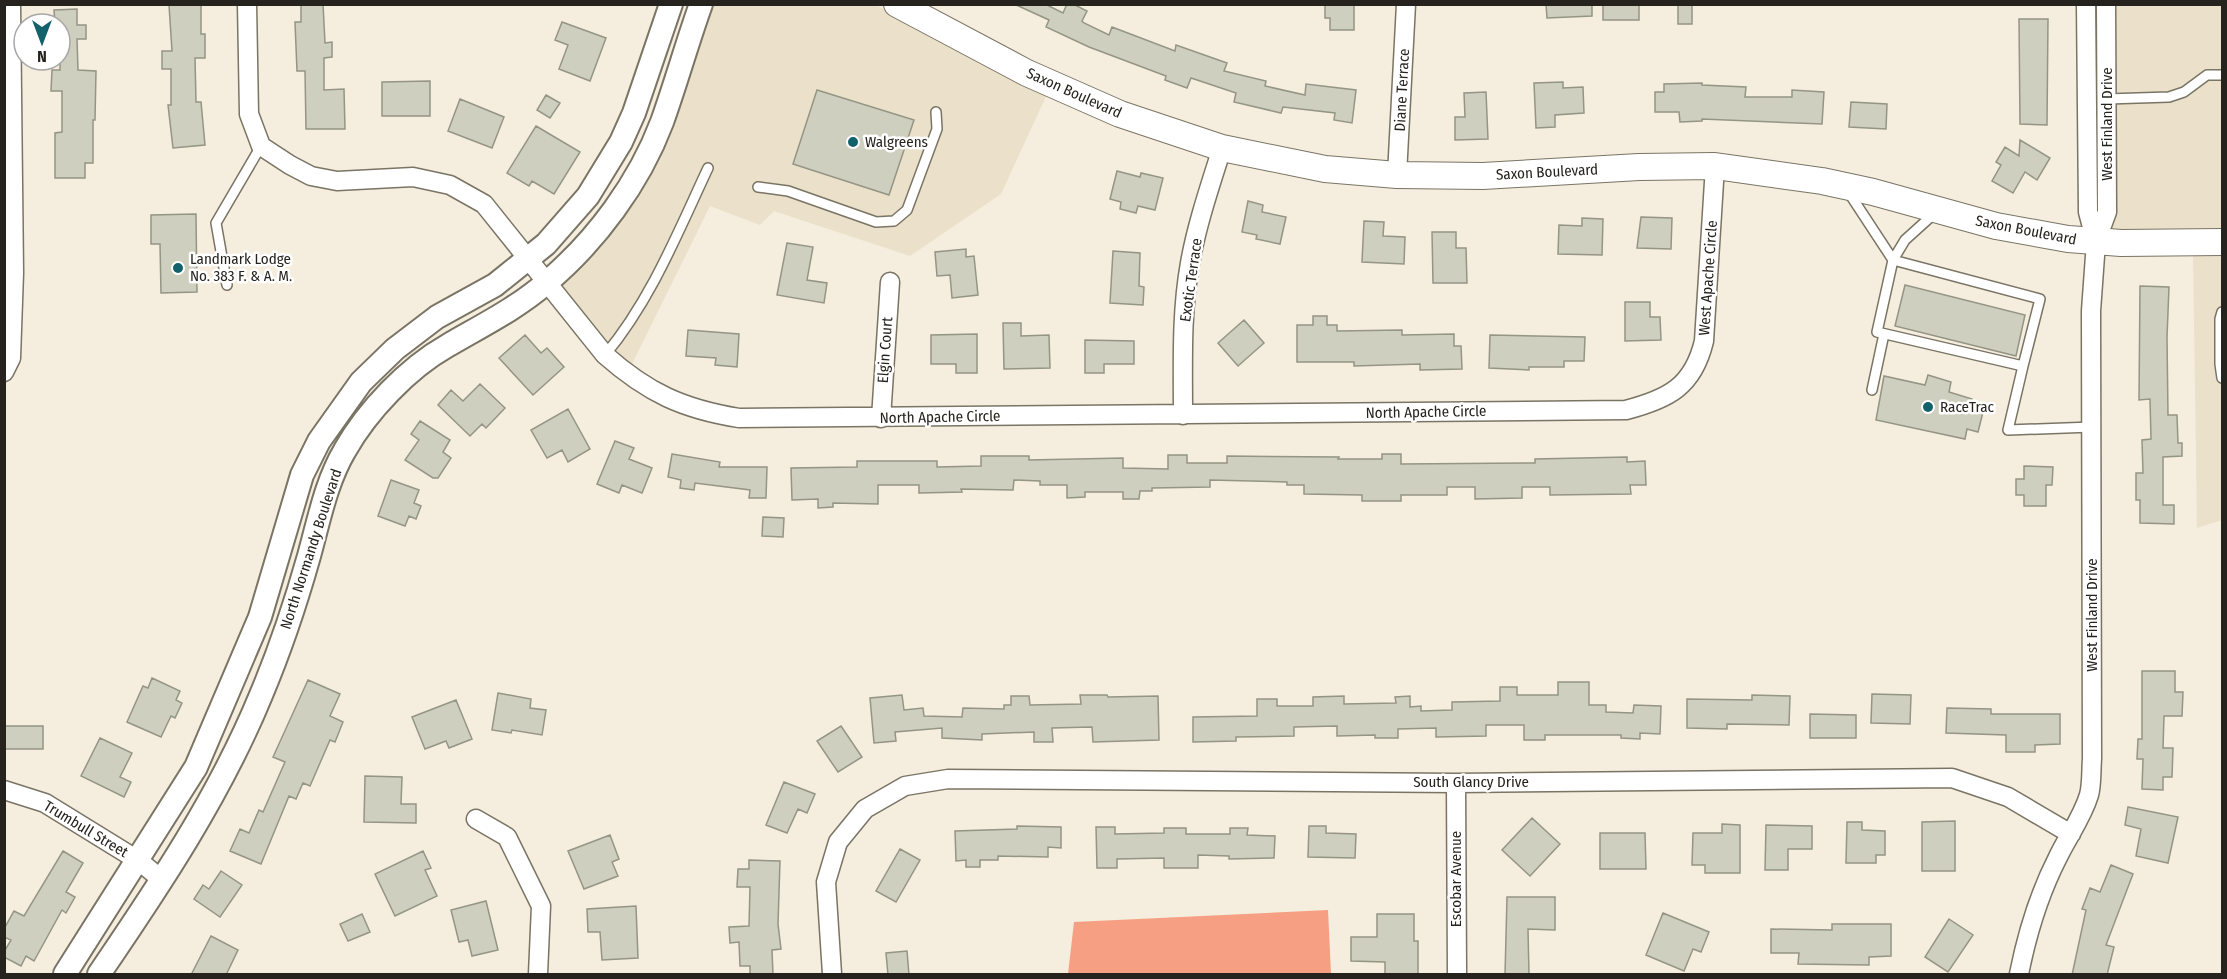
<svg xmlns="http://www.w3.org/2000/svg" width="2227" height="979" font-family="'Fira Sans Condensed',sans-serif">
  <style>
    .built { fill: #ebe0c9 }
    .forest { fill: #f69f83 }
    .building { fill: #cecfbe; stroke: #949585; stroke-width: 1.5 }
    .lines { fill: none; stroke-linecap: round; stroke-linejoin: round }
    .service-casing { stroke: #7a7465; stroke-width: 12 }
    .minor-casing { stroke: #7a7465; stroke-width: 21 }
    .tertiary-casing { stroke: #7a7465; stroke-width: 26 }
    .secondary-casing { stroke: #7a7465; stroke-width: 28 }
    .service { stroke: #fff; stroke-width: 9 }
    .minor { stroke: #fff; stroke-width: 18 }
    .tertiary { stroke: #fff; stroke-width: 22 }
    .secondary { stroke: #fff; stroke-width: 26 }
    .poi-dot { fill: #13616a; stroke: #fff; stroke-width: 2 }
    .labels { text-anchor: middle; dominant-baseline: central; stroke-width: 5; stroke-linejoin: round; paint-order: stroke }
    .street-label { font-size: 15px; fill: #26231e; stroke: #fff }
    .poi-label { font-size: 15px; fill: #26231e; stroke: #fff; text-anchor: start }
  </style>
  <rect width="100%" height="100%" fill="#f5eddd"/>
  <path class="built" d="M711,5H876L1048,92L1001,194L910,256L774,211L760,225L710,206L631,366L611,348L560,284L586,257Z
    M2115,5H2222V232H2109L2116,212Z
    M2193,252H2222V520L2197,528Z"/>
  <path class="forest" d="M1328,910L1331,974H1068L1074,922Z"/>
  <path class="building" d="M201,4V34H205V58H195L196,102H201L205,145L173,148L168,105H171V69H162V51H172L169,5Z
    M301,4H323L325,43L332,42V57L324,58V90L344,89L345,129H306L305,71H297L295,22H301Z
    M1014,4H1045L1063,13L1067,4H1073L1087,11L1082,21L1084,23L1109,35L1112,27L1175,51L1176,45L1227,63L1224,71L1266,81L1265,86L1305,95L1306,84L1356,90L1352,123L1334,120L1335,113L1283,107L1281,113L1234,102L1236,93L1191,78L1187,88L1165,80L1166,76L1089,47L1046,27L1049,20Z
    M1325,4H1354V30H1330V18H1325Z
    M1546,4H1592V16L1547,18Z
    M1603,4H1639V20H1603Z
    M1678,4H1692V24H1678Z
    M77,9V25H86V39H77L78,70L96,71L95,120H93V163H85V178H55V133L62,132V91H51L52,70H60V24H55L54,10Z
    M2019,19H2048L2047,125L2020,124Z
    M562,22L606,38L590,81L559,69L568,45L555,40Z
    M430,81V116H382V82Z
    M1563,82V88L1583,87L1584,113L1555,115V127L1536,128L1534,83Z
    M1702,83V85L1746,87L1745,97H1792V90L1824,92L1822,124L1702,119V121L1680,122L1679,112H1655V92H1664V84Z
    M817,90L914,120L889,195L793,164Z
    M1486,92L1488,139L1455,140V117H1465L1464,93Z
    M546,95L560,103L550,118L537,110Z
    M460,99L504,117L492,148L448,131Z
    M1851,102L1887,104L1886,129L1849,127Z
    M536,126L580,152L554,194L532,181L529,186L507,173Z
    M2020,140L2050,158L2037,180L2025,172L2013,193L1992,181L2001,165L1996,162L2005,147L2019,156Z
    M1117,171L1140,177L1141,173L1163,178L1155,210L1138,206L1136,213L1120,209L1121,202L1110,199Z
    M1248,201L1263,205L1262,212L1286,217L1280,244L1256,239L1257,235L1242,232Z
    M196,214L197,292L161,293L160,244H151V215Z
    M1641,217L1672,218L1671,249L1637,248Z
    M1582,218L1603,219L1602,255L1558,254L1559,225L1582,226Z
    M1364,221L1384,222L1383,236L1405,237L1404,264L1362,262Z
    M1432,232H1456V248H1466L1467,283H1433Z
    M787,243L813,247L807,280L827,283L824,303L777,295Z
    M966,249V257L974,256L978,295L952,298L950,275L937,276L935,252Z
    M1113,251L1140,253L1139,286L1144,287L1143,305L1110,303Z
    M1905,285L2025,315L2016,356L1895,326Z
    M2140,286L2169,287L2167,337L2168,415H2177L2178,443H2182V456L2163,457V505H2174V524L2140,523V500H2136V473H2143L2142,440L2151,439L2150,399L2139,400Z
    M1625,302H1650V317H1660L1661,340L1625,341Z
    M1313,316H1327V325H1337V331L1402,330V335L1454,334V346H1461L1462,369L1420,370V364L1354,366V362H1297V325H1313Z
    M1244,320L1264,343L1238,366L1218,343Z
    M1003,323H1021V336L1049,335L1050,368L1004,369Z
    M688,330L739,334L737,367L715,365L716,358L686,356Z
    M977,334V373H956V364H931V335Z
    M525,335L541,353L547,348L564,367L533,395L499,358Z
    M1490,335L1585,337L1584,361H1564V367H1529V370L1489,368Z
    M1085,340L1134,341V364H1104V373H1085Z
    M1928,375L1951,382L1949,392L1972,399L1971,405L1984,408L1978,432L1967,429L1965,439L1876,420L1884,376L1925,385Z
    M480,384L505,408L486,428L482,424L470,436L438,405L451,390L463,401Z
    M568,409L590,449L568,462L562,450L547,458L531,430Z
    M420,421L450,440L443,452L451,458L438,478H433L405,460L419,440L411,434Z
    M615,441L634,448L629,459L652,468L642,493L622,485L619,493L597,484Z
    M672,454L720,462L719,467H767L766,498H749L750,490L695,483L694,490L680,488L681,480L668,477Z
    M1382,454H1401V464L1535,463V459L1627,457V462L1645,461L1646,485H1630L1631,494L1550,495V487H1522V498L1475,499V487H1447V495H1401V501H1362V495L1304,494V485H1287V482L1210,480V487L1152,488V491H1140L1139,499H1123V492H1085V497L1067,498V485H1040V481L1014,480L1013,490L961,489L962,492L919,493V485H878V504L833,503V507L818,508V499L792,500L791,468L857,467V461H937V467L981,466V456H1029V460L1123,458V468L1168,469V455H1187V463H1227V456L1339,457L1338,459H1382Z
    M2024,466L2053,467L2052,485H2046V506H2024V495H2016V479H2024Z
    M391,480L419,490L414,503L421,506L416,519L409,516L405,526L378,516Z
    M763,517L784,518L783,537L762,536Z
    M2142,671H2175V692H2183L2182,716H2164L2163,748H2173L2172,777H2163V790L2142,789L2143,759H2137L2138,739H2142Z
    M152,678L180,691L176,700L182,703L175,718L171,716L161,737L127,722L143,686L148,688Z
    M308,680L340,694L330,716L343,722L335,742L330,740L310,786L303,783L296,799L289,796L261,864L230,851L240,829L249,833L259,810L263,812L285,762L273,757Z
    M1558,682H1589V705H1606V712L1633,713L1634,705L1661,706L1660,734L1640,733V739L1621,738V735H1545V740H1524V725H1486V736L1436,737V728L1398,729V738H1375V735L1337,736V726L1294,727V736L1236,737V741L1193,742V717L1257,716V699H1277V706H1313V697L1344,696V704L1396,703L1395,697L1410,696V707L1421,706V711L1452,710V702L1500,701V687H1517V695H1558Z
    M498,693L531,699L530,708L546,710L542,735L512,730L511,733L492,730Z
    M1872,694L1911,695L1910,724L1871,723Z
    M902,695L904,710L923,708L924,716L962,717L963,708L1004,709V705H1011V696H1029L1030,705L1081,704L1080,695H1107L1108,697L1158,696L1159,740L1093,742L1092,727L1052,728L1053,742H1034V732L982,734V740L942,738V728L895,732L896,741L874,743L870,698Z
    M1752,695L1790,696L1789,725L1727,724V729L1687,728V699L1752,700Z
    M456,700L472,739L449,748L446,741L425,749L412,717Z
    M1947,708L1991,709V714H2060V744L2035,745V752H2006V735L1946,733Z
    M1810,714L1856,715V738H1810Z
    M4,726H43V749H4Z
    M841,726L862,757L838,772L817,741Z
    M100,738L132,753L120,777L131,782L124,797L81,776Z
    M365,776L402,777L401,804H416V823L364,822Z
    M784,782L815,794L807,813L798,809L787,833L766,825Z
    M2128,807L2178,817L2168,863L2136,856L2141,829L2125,825Z
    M1532,818L1560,844L1530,876L1502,850Z
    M1955,821V871H1922V822Z
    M1847,822H1862V830L1885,831V855H1876V863H1846Z
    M1722,824L1740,825V873H1705V865H1692L1693,833H1722Z
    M1766,825L1812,826V849H1788V870H1765Z
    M1017,826L1061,827V848L1048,847V857L998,856V860H980V867H966V860L956,861L955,831L1017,829Z
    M1309,826H1326V833L1356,834L1355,858L1308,857Z
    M1096,827H1115V834L1164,833V828H1186V834H1230V828H1248L1247,835L1275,836L1274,858L1229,859V856L1198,855V868H1164V858L1117,859V868H1097Z
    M1600,833H1645L1646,869H1600Z
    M610,835L619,859L612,862L618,876L584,889L568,851Z
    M900,849L920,860L896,902L876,891Z
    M63,851L83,863L66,892L75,897L66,913L62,910L34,961L26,956L21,966L4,957V952L11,940L4,937V929L14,911L24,916Z
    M423,851L431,868L425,870L437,896L395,916L375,874Z
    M749,860L780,861L778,924L781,949L772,950L773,975H750V966H740L739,942L730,943L729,927L749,926L750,887H737L738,869H749Z
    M2111,865L2133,874L2106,945L2114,947L2107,975H2072L2086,910L2082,909L2090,888L2100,892Z
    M221,871L242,885L220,917L194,899L203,885L209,889Z
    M1507,897H1555V930L1528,929L1529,975H1505Z
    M486,901L498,950L472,956L468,940L459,942L451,910Z
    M636,906L638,958L602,960L600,932H588L587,909Z
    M1663,913L1709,932L1701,952L1693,949L1684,971L1646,955Z
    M362,914L370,932L348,941L340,924Z
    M1377,914H1414V941H1418V975H1385V962L1351,961V937H1377Z
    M1949,919L1973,935L1948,972L1925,957Z
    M1832,924H1891V956L1869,957V965L1798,964L1799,953H1771V929L1832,930Z
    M211,936L238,950L226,975H191Z
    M907,951L909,975H888L886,953Z"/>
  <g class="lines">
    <defs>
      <path id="service" d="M2107,99L2169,97L2184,92L2207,75H2222
        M758,187L788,191L876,222L894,221L907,210L937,129L936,112
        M1849,193L1893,260L1905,240L1936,212
        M227,285L216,223L261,146
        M2222,312L2220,319V364L2222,378
        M605,355C651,300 678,232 708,168
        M2023,366L2040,299L1893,260L1877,332L2023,366L2008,430L2092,427
        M1872,390L1884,334"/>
      <path id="minor" d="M247,4L249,114L261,146L290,165L311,176L337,181L413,177L450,185L484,204L605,355C648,393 683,409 739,418L1626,410C1668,399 1693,387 1704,341L1715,166
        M2086,4L2088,212L2096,242
        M1397,175L1406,4
        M4,372L11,358L14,273L11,4
        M1183,415C1183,364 1181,313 1190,263C1197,224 1210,186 1222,148
        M881,418L890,282
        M1456,783L1457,974
        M4,790L45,803L139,861L161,879
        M476,819L507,837L541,906L538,974
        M832,974L826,882L838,842L865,809L905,786L948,779L1456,783L1952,778L2008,797L2071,834
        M2019,974C2027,934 2039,894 2058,857C2068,836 2082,818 2089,795C2092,784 2091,771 2092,759L2091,311L2096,242L2107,212L2106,4"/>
      <path id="tertiary" d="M65,974L196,767L260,617L302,475L319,441L361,382L395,349L437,317L495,285L546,244L588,196L621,142L634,113L671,4
        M99,974C159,886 220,795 261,695C280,650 296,602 309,556C319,520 326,482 345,450C367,411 408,368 447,346C481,326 516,309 546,283C596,241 639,183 662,122C676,83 687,43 701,4"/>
      <path id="secondary" d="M897,4L1027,73L1120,114L1222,148L1325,169L1397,175L1483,176L1639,167L1715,166L1822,181L1873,192L1996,226L2068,239L2121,243L2222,242"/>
    </defs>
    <use href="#service" class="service-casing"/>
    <use href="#minor" class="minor-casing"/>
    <use href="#tertiary" class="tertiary-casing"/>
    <use href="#secondary" class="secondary-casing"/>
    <use href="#service" class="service"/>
    <use href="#minor" class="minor"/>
    <use href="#tertiary" class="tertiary"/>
    <use href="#secondary" class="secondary"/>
  </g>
  <g class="poi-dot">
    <circle cx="853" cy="142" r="6"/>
    <circle cx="178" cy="268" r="6"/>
    <circle cx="1928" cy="407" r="6"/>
  </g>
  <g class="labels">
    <g class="street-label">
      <text transform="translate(1402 90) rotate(-87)">Diane Terrace</text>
      <text transform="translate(1074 93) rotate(24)">Saxon Boulevard</text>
      <text transform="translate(2107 124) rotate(-90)">West Finland Drive</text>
      <text transform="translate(1547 172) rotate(-3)">Saxon Boulevard</text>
      <text transform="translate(2026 230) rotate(11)">Saxon Boulevard</text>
      <text transform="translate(1708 278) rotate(-86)">West Apache Circle</text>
      <text transform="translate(1191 280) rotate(-82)">Exotic Terrace</text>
      <text transform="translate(885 350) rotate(-86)">Elgin Court</text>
      <text transform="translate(1426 412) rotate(-1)">North Apache Circle</text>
      <text transform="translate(940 417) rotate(-1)">North Apache Circle</text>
      <text transform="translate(311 549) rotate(-72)">North Normandy Boulevard</text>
      <text transform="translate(2092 615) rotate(-90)">West Finland Drive</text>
      <text x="1471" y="782">South Glancy Drive</text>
      <text transform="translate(86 829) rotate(31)">Trumbull Street</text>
      <text transform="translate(1456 879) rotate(-90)">Escobar Avenue</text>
    </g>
    <g class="poi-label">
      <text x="865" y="142">Walgreens</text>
      <text x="190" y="259">Landmark Lodge<tspan x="190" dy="17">No. 383 F. &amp; A. M.</tspan></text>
      <text x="1940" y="407">RaceTrac</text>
    </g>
  </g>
  <rect width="2227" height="979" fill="none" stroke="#26231e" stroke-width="12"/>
  <g transform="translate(42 42) rotate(180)"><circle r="28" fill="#ffffff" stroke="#a8a7a5" stroke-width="1.5"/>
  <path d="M0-4.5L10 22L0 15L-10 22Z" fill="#13616a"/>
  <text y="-9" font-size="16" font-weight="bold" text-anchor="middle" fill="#26231e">N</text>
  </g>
</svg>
